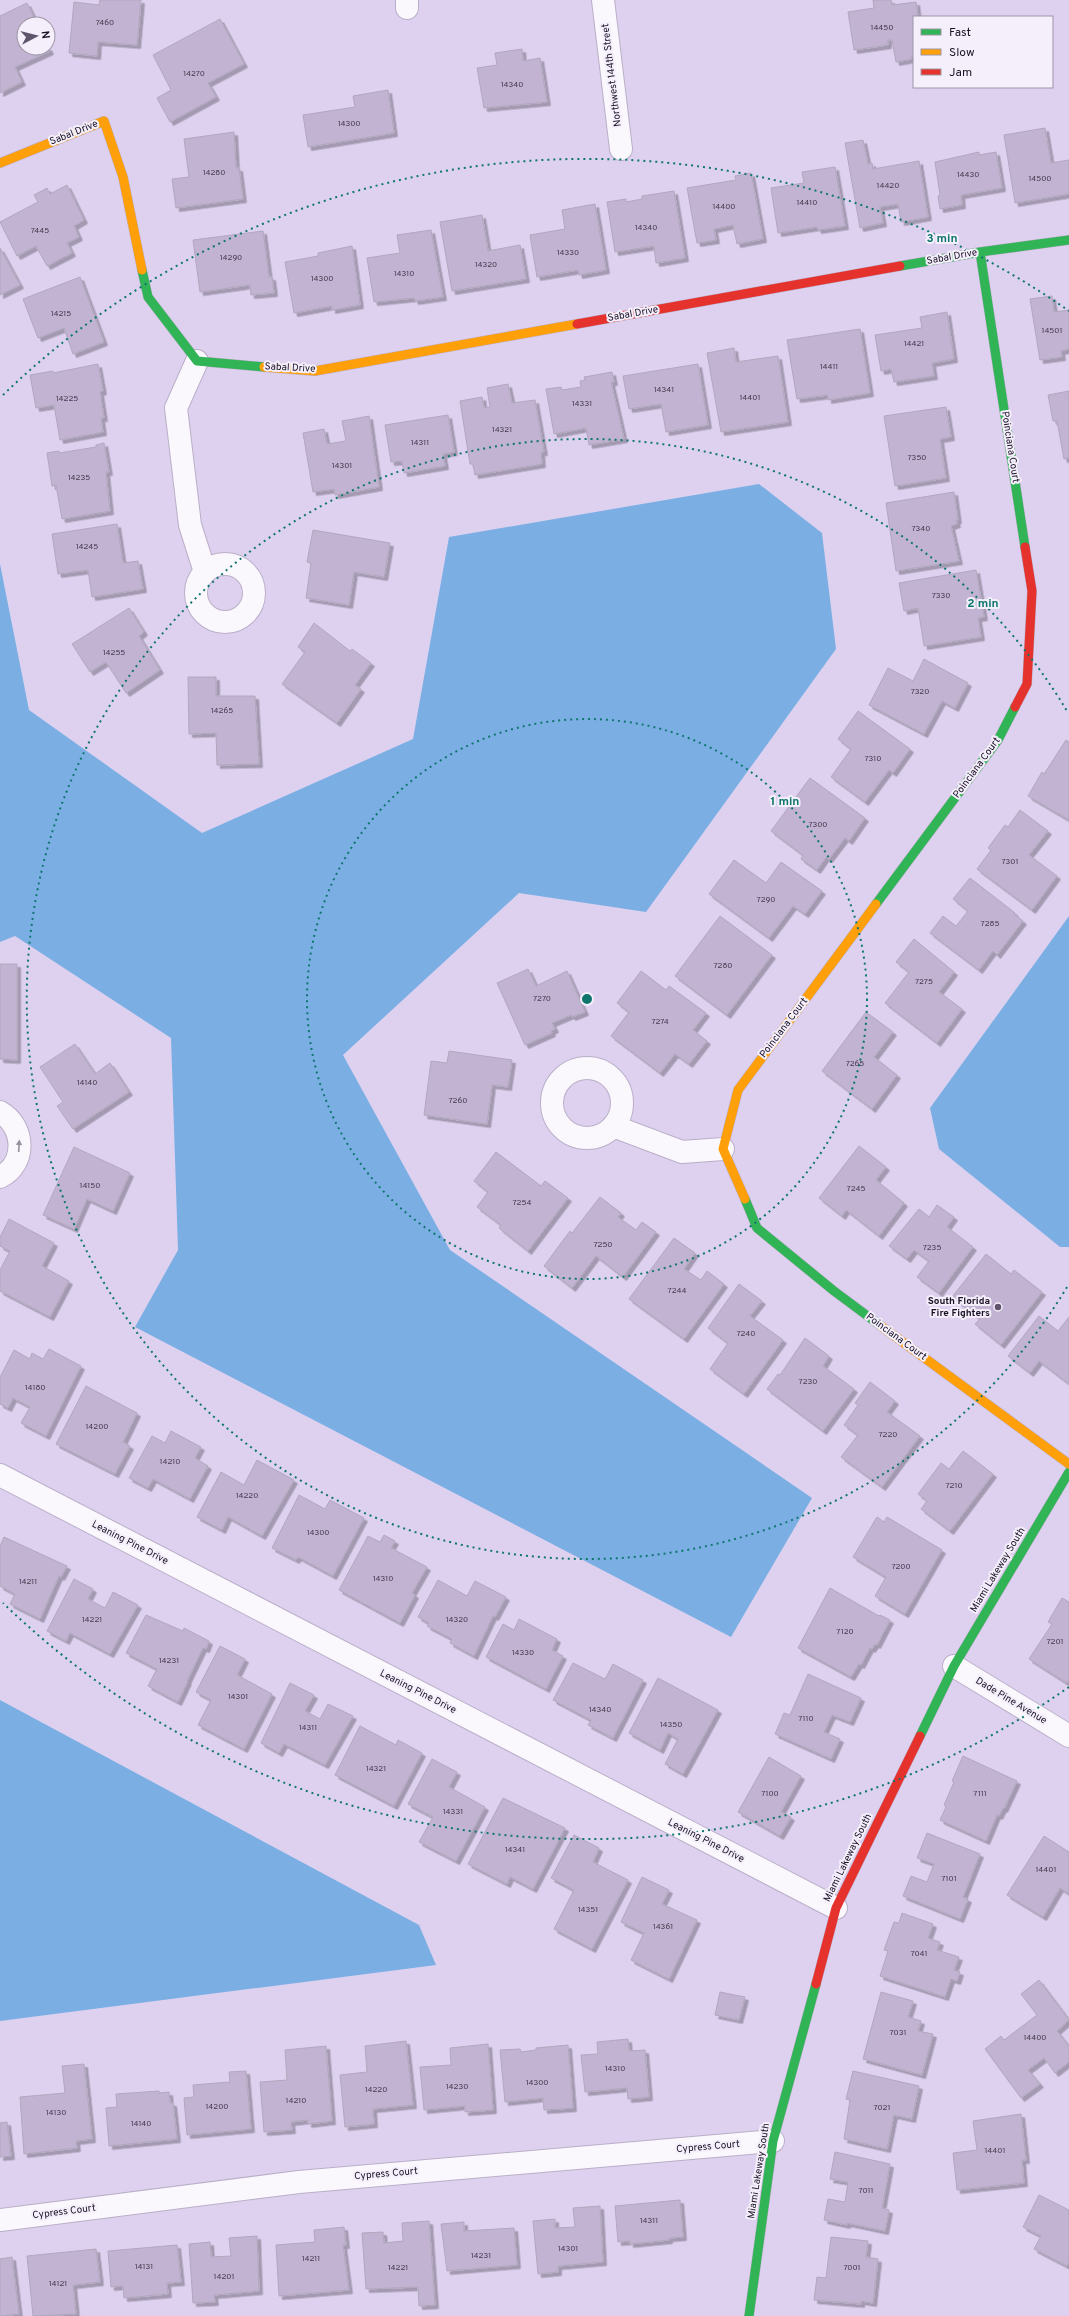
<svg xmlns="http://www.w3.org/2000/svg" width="1069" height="2316" font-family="Overpass,sans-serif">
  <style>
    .water { fill: #7bafe4 }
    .building { fill: #c1b3d1; stroke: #b1a7be; filter: url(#shadow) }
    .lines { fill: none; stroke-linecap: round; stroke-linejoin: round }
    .street-casing { stroke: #baafc8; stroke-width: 24 }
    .fast-casing { stroke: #baafc8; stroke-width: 10 }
    .slow-casing { stroke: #baafc8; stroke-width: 10 }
    .jam-casing { stroke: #baafc8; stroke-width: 10 }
    .street { stroke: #faf8fd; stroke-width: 22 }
    .fast { stroke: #30b455; stroke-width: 9 }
    .slow { stroke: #ff9f0a; stroke-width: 9 }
    .jam { stroke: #e5322d; stroke-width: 9 }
    .oneway { fill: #95909c }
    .ring { fill: none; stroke: #0f766e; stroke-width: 2; stroke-dasharray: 2 4 }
    .poi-dot { fill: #5f546c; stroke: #f4effb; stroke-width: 1.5 }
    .labels { text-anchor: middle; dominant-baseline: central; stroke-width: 4; stroke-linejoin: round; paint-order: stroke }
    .number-label { font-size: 8px; fill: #443a50 }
    .street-label { font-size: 10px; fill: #1a1125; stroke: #f4effb }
    .poi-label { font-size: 10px; font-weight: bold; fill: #1a1125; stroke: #f4effb; text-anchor: end }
    .centre { fill: #0f766e; stroke: #f4effb; stroke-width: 2 }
    .ring-label { font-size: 12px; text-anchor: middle; font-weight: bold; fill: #0f766e; stroke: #f4effb; stroke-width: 4; stroke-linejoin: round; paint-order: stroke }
  </style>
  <defs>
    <filter id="shadow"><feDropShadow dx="3.5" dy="3.5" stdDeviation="0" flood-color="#0004"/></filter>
  </defs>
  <rect width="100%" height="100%" fill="#ded1f0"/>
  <path class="water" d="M759,484L822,533L836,649L646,912L519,893L343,1055L450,1250L812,1498L731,1637L135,1327L178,1250L171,1038L15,936L0,942V564L29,710L202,833L413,739L449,537Z
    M1069,916V1247H1060L939,1149L930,1108Z
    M0,1700L419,1925L436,1965L0,2021Z"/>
  <path class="building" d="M100,0H141L137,45L98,42L97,56L69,53L74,2L99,5Z
    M873,0H891L892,5L916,2L918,17H914V57H911L912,59L896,62L892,40H888V45L854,50L848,12L874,8Z
    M27,3L37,24H24V48L48,47L50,51L15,67L22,82L0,93V16Z
    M220,19L244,64L208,83L216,97L170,122L157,98L171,90L153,55Z
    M522,49L523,61L540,58L547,102L484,108L477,68L497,65L495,53Z
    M388,90L394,133L308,147L303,115L355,107L353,96Z
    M1045,128L1051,163L1069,160V194L1015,203L1004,135Z
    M234,132L236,168H239L243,199L176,208L172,179L189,177L184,139Z
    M863,140L868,164L872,163L873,169L919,161L928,217L901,222L898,204L880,207L883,223L860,228L845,143Z
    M979,152V155L996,152L1002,188L961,195L962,205L940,209L938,196L940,195L935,162Z
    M835,167L845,226L818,230L817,227L778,233L771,188L804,183L802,172Z
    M751,173L763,239L737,244L733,225L714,229L716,240L697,243L687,188L736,180L735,176Z
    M67,185L84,220L74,226L79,237L67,243L72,253L47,266L36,246L17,256L0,222L38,202L34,195L47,188L50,194Z
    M674,191L685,258L656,263L654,246L615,252L607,202L626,199V202L642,199V196Z
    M595,204L606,270L579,275L578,270L537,277L530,235L565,229L562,210Z
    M482,215L488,251L520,245L526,279L452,291L440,222Z
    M431,230L443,297L415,301L414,298L374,302L367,258L400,253L397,235Z
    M263,231L269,277H272L274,293L251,295L250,285L200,292L193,240Z
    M352,246L360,305L332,310V306L294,313L285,262L318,256V253Z
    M0,248L20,285L0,295Z
    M80,277L104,342L73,354L64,328L38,338L23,299Z
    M1052,296L1054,312L1069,310V349L1061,351L1062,357L1040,360L1030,299Z
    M947,312L954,359L932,363L934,376L894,382L891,369L881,371L875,335L922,328L920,317Z
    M860,329L870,393L828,400V395L797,399L787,340Z
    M734,348L736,362L778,356L788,422L721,432L707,353Z
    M98,364L103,391L100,392L104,418H101L103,432L60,440L54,405L36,408L30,375L53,371V373Z
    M698,364L708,425L666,432L661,404L629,409L623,376Z
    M612,372L614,382H611L624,439L589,445L586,428L554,434L546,389L561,387L562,390L581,387L580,381L585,380L584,377Z
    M508,384L512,403L535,400L544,452H541L542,464L475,475L473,464H470L460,401L482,397L484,408L490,407L487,388Z
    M1069,391V458L1064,459L1057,421H1053L1048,395Z
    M946,407L951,437L940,439L946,478L895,486L884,416Z
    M448,415L454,452L443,454L445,466L404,473L402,461L391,462L385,425Z
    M369,416L379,487L335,495L334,489L313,492L303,433L324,429L327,444L346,441L342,421Z
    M104,443L109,472H106L110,511L62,519L56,485L52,486L47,453L59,451V453L96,447V445Z
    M954,492L958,520H956L957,524L951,526L959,561L896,571L886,503Z
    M117,524L123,563L138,561L143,589L92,597L88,570L58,574L52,534Z
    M313,530L390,543L384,577L354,572L349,605L306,598L311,563L307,562Z
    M976,570L984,617L978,618L981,637L924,646L918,608L904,611L899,583Z
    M129,608L144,632L139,636L160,670L126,693L106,662L90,672L72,644Z
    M314,623L350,651L352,649L371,663L355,685L361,689L337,723L282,684L305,652L298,647Z
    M924,659L968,683L955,708L942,701L924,734L869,705L888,668L913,681Z
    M188,677H216V696H255L259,764L217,765L216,733L189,734Z
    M858,711L910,749L893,773L889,770L865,802L831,777L851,749L838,739Z
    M1066,740L1069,742V820L1028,796L1042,772L1044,774Z
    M810,778L865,818L849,841L845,838L829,859L826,857L817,870L801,859L803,855L771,831Z
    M1020,810L1048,831L1029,855L1057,876L1032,910L977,869L991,850L988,848L1005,825L1008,827Z
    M734,860L766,883L781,862L822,891L805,914L793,906L769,938L709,894Z
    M970,878L1015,913L1014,914L1023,921L997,955L993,951L979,970L930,933L943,916L956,926L968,911L953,899Z
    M720,916L772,955L727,1015L675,976Z
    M914,939L954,972L939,992L962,1009L937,1043L885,1003L909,972L896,962Z
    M0,964H17V1060L0,1059Z
    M528,969L536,986L567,971L585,1012L572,1017L571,1015L552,1023L555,1029L551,1031L552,1033L525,1045L497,983Z
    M641,971L666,990L669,986L706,1013L693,1030L707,1041L689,1064L675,1054L660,1073L611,1036L629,1012L617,1003Z
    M866,1012L893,1032L874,1057L897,1075L872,1109L822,1071Z
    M75,1044L95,1074L110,1063L129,1092L73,1129L57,1106L63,1102L40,1067Z
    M449,1051L512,1060L508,1087L492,1085L487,1124L424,1115L431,1061L447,1063Z
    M859,1146L886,1167L876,1180L904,1203L879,1236L846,1210L842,1216L819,1198Z
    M74,1147L130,1173L113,1211L87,1199L74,1229L43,1215Z
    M496,1152L541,1186L545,1181L568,1198L528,1251L499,1228L501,1225L477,1207L488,1192L474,1181Z
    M600,1197L621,1213L618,1217L636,1230L642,1222L656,1232L623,1277L596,1256L572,1288L544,1266L570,1231L572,1233Z
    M937,1205L954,1217L947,1227L973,1247L939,1293L917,1277L929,1261L914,1250L907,1259L889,1246L919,1209L929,1217Z
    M9,1219L54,1243L42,1266L69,1281L50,1317L0,1291V1270L10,1251L0,1246V1237Z
    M674,1238L695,1253L684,1269L701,1280L707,1271L724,1284L684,1339L629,1299Z
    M986,1254L1011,1274L1014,1270L1042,1292L1001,1345L975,1324L980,1319L952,1297Z
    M739,1284L762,1301L750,1316L783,1340L744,1394L710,1369L728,1343L708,1328Z
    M1039,1316L1058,1331L1069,1317V1384L1039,1361L1030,1373L1008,1356Z
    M805,1338L829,1356L823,1366L854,1389L823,1431L767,1389L778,1374L780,1375Z
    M49,1349L81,1366L46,1436L21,1423L30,1407L13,1398L8,1408L0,1404V1377L14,1350L30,1359L32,1353L43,1359Z
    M870,1382L895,1401L887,1412L920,1436L882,1487L841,1457L858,1435L844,1425L858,1405L855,1403Z
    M86,1386L137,1413L123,1442L130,1446L115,1474L56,1444Z
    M171,1431L201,1447L195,1458L208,1466L190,1499L153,1479L148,1488L129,1478L152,1436L165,1443Z
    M963,1451L993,1474L950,1531L921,1509L927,1501L918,1494L941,1463L949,1469Z
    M257,1460L294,1480L262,1536L228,1517L222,1530L197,1517L221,1472L244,1485Z
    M299,1495L325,1509L330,1500L364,1518L333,1576L298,1557L296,1560L272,1548Z
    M877,1517L884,1522L887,1517L942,1550L905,1614L875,1596L886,1577L853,1557Z
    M384,1535L395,1541L391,1548L427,1567L412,1593L415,1595L400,1623L339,1590L368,1536L380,1542Z
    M4,1537L67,1566L61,1577L59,1576L40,1619L10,1604L15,1594L0,1586V1546Z
    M74,1579L93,1589L88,1599L105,1608L113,1592L138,1605L110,1654L70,1633L66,1641L47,1631Z
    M438,1580L467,1596L475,1581L506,1597L495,1617L493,1616L474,1656L450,1643L452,1639L427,1626L429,1623L418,1617Z
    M830,1588L879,1616L880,1615L890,1620L877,1645L875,1644L872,1649L870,1648L861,1665L859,1664L851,1677L798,1648Z
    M1062,1598L1069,1602V1682H1065L1029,1659L1052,1624L1048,1622Z
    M146,1615L183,1631L184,1628L209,1641L206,1649L203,1648L187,1681H188L178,1702L148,1686L157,1669L126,1653Z
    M519,1619L557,1639L552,1650L563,1656L546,1689L486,1657L503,1624L514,1630Z
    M220,1646L245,1659L237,1675L272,1694L244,1749L198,1725L211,1700L196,1692Z
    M573,1663L605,1679L613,1664L643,1680L613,1738L588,1725L591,1720L553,1700Z
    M808,1674L861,1698L850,1722L832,1715L824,1732L840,1739L831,1759L775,1734L784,1713L790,1715Z
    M658,1678L718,1710L683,1774L665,1764L678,1739L668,1733L660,1750L629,1733Z
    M290,1683L314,1695L305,1711L320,1719L328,1704L353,1716L325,1765L284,1744L279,1753L261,1743Z
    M360,1726L396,1745L398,1740L422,1753L394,1806L335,1775Z
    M963,1756L1017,1781L1004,1809L1003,1808L999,1816L997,1815L986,1841L940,1820L946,1807L944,1805L954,1782L952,1781Z
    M769,1757L801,1776L781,1812L791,1817L780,1836L738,1812Z
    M432,1759L457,1772L449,1787L485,1807L456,1861L419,1842L433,1817L408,1804Z
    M503,1798L565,1828L533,1889L510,1877L507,1884L468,1864Z
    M927,1833L980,1854L963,1897L968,1899L960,1919L903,1896L911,1876L927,1882L934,1864L917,1858Z
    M574,1835L599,1848L593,1862L628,1880L592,1949L554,1929L574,1890L551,1878Z
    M1044,1836L1069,1852V1894L1060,1888L1043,1917L1007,1895Z
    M642,1877L669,1890L662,1904L697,1920L669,1979L631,1960L644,1933L621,1922Z
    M902,1913L933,1924L928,1938L940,1942L937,1950L959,1957L954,1970L960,1972L957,1981L951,1979L945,1997L880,1976L888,1951L884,1950L894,1922L899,1923Z
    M1039,1980L1069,2020L1057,2031L1069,2046V2062L1055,2073L1044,2058L1028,2070L1040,2084L1021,2098L985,2049L1001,2036L1004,2040L1037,2015L1021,1994Z
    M720,1992L745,1997L739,2020L715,2015Z
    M881,1992L913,2001L908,2017L921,2021L918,2031L933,2034L922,2075L863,2059Z
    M628,2039L629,2051L645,2050L649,2097L628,2099L627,2088L585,2092L581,2055L598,2054L597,2042Z
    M406,2041L413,2105L373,2109L374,2124L345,2127L340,2075L367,2072L365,2046Z
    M488,2044L493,2110L465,2112V2106L424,2110L420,2067L451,2065L450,2048Z
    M568,2045L573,2108L544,2110L543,2098L505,2102L500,2050L520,2049L521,2052L536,2050V2048Z
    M326,2046L332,2121L308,2124V2120L291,2122L292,2130L264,2132L260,2082L287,2080L285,2050Z
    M84,2064L92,2139L76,2141L77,2148L24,2154L20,2097L65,2093L62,2066Z
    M246,2071L251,2129L187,2135L184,2098L194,2097L193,2085L230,2082L229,2072Z
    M853,2071L919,2086L912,2119L894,2115L887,2149L844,2139L850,2100L846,2099Z
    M159,2091V2093L169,2092L170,2103H173L177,2139L109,2146L106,2108L117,2107L116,2094Z
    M1021,2114L1026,2160H1022L1024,2183L957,2190L953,2153L977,2150L973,2121Z
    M7,2122L11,2156L0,2157V2123Z
    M835,2152L890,2164L882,2208L889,2210L885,2231L847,2223V2225L824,2220L828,2199L845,2202L848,2182L830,2179Z
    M1039,2195L1069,2210V2262L1067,2266L1034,2249L1041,2236L1023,2227Z
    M680,2200L683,2237L669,2238V2240L630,2244V2241L618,2242L615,2206Z
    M600,2206L603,2262L558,2266V2272L538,2274L533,2221L555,2219V2228L575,2227L573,2208Z
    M429,2221L435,2305L419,2306L418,2287L366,2289L362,2233L383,2232L384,2243L403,2241L402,2223Z
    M464,2222V2231L514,2228L517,2265L447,2271L441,2224Z
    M344,2227L346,2245H343L349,2290L279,2296L276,2245L315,2242L314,2230Z
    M257,2236L259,2291L214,2295L215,2302L193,2303L189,2244L210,2242L211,2257L231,2256L229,2238Z
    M831,2237L868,2241L866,2257L878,2259L873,2303L861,2301V2304L814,2300L817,2277L826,2278Z
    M177,2245L181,2282L167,2283L168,2294L124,2298L123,2286L111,2287L108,2251Z
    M96,2249L100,2282L73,2285L76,2314L33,2316L27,2256Z
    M12,2257L19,2314L0,2316V2259Z"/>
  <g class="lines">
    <defs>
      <path id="street" d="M407,0V8
        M603,0L621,149
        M197,361L176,408L190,525L205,572
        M196 593a29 29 0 1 1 58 0a29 29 0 1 1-58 0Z
        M552 1103a35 35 0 1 1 70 0a35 35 0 1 1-70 0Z
        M0,1112C25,1126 27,1164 0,1177
        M613,1126L682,1152L723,1149
        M0,1475L836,1908
        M954,1666L1069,1736
        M0,2220L299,2182L773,2141"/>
      <path id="fast" d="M980,252L1025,547
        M900,266L980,252L1069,240
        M142,270L148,297L197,361L264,367
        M876,904L998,740L1015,707
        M745,1199L757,1228L834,1291L881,1326
        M920,1736L954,1666L1069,1472
        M749,2316L773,2141L816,1984"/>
      <path id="slow" d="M0,163L104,121L123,177L142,270
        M264,367L315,371L577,324
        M745,1199L723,1149L738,1090L876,904
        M881,1326L1069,1464"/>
      <path id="jam" d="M577,324L900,266
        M1015,707L1027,684L1032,591L1025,547
        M816,1984L836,1908L920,1736"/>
    </defs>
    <use href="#street" class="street-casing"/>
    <use href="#fast" class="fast-casing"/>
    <use href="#slow" class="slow-casing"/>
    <use href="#jam" class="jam-casing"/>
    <use href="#street" class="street"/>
    <use href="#fast" class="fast"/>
    <use href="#slow" class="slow"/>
    <use href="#jam" class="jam"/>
  </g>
  <defs><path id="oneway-solid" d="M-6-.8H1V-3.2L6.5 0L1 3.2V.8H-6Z"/></defs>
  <use class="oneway" href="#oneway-solid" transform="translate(19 1146) rotate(-87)"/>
  <g class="ring">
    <circle cx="587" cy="999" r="280"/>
    <path d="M1067 1287A560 560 0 1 1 1067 711"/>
    <path d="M1069 1687A840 840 0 0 1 3 1603M3 395A840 840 0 0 1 1069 311"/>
  </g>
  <circle class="poi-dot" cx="998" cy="1307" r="4"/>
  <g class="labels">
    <g class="number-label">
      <text x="105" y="23">7460</text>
      <text x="882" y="28">14450</text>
      <text x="194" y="74">14270</text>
      <text x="512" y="85">14340</text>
      <text x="349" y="124">14300</text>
      <text x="214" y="173">14280</text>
      <text x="968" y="175">14430</text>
      <text x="1040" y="179">14500</text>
      <text x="888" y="186">14420</text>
      <text x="807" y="203">14410</text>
      <text x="724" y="207">14400</text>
      <text x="646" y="228">14340</text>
      <text x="40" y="231">7445</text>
      <text x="568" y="253">14330</text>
      <text x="231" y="258">14290</text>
      <text x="486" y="265">14320</text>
      <text x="404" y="274">14310</text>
      <text x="322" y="279">14300</text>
      <text x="61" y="314">14215</text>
      <text x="1052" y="331">14501</text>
      <text x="914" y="344">14421</text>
      <text x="829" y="367">14411</text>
      <text x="664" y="390">14341</text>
      <text x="750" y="398">14401</text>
      <text x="67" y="399">14225</text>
      <text x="582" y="404">14331</text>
      <text x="502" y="430">14321</text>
      <text x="420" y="443">14311</text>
      <text x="917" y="458">7350</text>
      <text x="342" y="466">14301</text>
      <text x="79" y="478">14235</text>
      <text x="921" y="529">7340</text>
      <text x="87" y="547">14245</text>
      <text x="941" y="596">7330</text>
      <text x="114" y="653">14255</text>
      <text x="920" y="692">7320</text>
      <text x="222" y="711">14265</text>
      <text x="873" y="759">7310</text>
      <text x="818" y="825">7300</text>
      <text x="1010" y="862">7301</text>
      <text x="766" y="900">7290</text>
      <text x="990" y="924">7285</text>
      <text x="723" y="966">7280</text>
      <text x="924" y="982">7275</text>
      <text x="542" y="999">7270</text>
      <text x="660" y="1022">7274</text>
      <text x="855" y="1064">7265</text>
      <text x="87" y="1083">14140</text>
      <text x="458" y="1101">7260</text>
      <text x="90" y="1186">14150</text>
      <text x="856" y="1189">7245</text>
      <text x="522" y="1203">7254</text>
      <text x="603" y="1245">7250</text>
      <text x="932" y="1248">7235</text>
      <text x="677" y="1291">7244</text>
      <text x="746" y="1334">7240</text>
      <text x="808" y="1382">7230</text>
      <text x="35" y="1388">14180</text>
      <text x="97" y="1427">14200</text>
      <text x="888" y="1435">7220</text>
      <text x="170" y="1462">14210</text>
      <text x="954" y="1486">7210</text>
      <text x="247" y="1496">14220</text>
      <text x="318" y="1533">14300</text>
      <text x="901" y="1567">7200</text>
      <text x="383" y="1579">14310</text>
      <text x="28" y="1582">14211</text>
      <text x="92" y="1620">14221</text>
      <text x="457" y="1620">14320</text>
      <text x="845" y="1632">7120</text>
      <text x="1055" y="1642">7201</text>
      <text x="523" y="1653">14330</text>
      <text x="169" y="1661">14231</text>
      <text x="238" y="1697">14301</text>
      <text x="600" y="1710">14340</text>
      <text x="806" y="1719">7110</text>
      <text x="671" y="1725">14350</text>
      <text x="308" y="1728">14311</text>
      <text x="376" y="1769">14321</text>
      <text x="770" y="1794">7100</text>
      <text x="980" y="1794">7111</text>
      <text x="453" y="1812">14331</text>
      <text x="515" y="1850">14341</text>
      <text x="1046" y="1870">14401</text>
      <text x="949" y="1879">7101</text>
      <text x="588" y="1910">14351</text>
      <text x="663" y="1927">14361</text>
      <text x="919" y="1954">7041</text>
      <text x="898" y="2033">7031</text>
      <text x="1035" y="2038">14400</text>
      <text x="615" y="2069">14310</text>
      <text x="537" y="2083">14300</text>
      <text x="457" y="2087">14230</text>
      <text x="376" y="2090">14220</text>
      <text x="296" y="2101">14210</text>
      <text x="217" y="2107">14200</text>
      <text x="882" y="2108">7021</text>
      <text x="56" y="2113">14130</text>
      <text x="141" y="2124">14140</text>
      <text x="995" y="2151">14401</text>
      <text x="866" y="2191">7011</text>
      <text x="649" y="2221">14311</text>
      <text x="568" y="2249">14301</text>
      <text x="481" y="2256">14231</text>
      <text x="311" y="2259">14211</text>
      <text x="144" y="2267">14131</text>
      <text x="398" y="2268">14221</text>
      <text x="852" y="2268">7001</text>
      <text x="224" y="2277">14201</text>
      <text x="58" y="2284">14121</text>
    </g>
    <g class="street-label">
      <text transform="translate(612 75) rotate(-97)">Northwest 144th Street</text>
      <text transform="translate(74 133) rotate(-22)">Sabal Drive</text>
      <text transform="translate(952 257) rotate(-10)">Sabal Drive</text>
      <text transform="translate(633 314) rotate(-10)">Sabal Drive</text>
      <text transform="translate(290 368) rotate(3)">Sabal Drive</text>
      <text transform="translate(1010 447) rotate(81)">Poinciana Court</text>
      <text transform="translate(977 768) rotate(-54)">Poinciana Court</text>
      <text transform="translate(784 1028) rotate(-53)">Poinciana Court</text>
      <text transform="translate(896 1337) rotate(36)">Poinciana Court</text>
      <text transform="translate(130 1543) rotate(27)">Leaning Pine Drive</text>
      <text transform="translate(998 1570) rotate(-59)">Miami Lakeway South</text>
      <text transform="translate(418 1692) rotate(27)">Leaning Pine Drive</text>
      <text transform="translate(1011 1701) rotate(31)">Dade Pine Avenue</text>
      <text transform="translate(706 1841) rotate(27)">Leaning Pine Drive</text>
      <text transform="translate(848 1858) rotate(-64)">Miami Lakeway South</text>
      <text transform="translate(708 2147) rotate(-5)">Cypress Court</text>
      <text transform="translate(759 2171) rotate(-81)">Miami Lakeway South</text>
      <text transform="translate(386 2174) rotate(-5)">Cypress Court</text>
      <text transform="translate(64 2212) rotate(-7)">Cypress Court</text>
    </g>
    <g class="poi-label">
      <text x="990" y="1301">South Florida<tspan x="990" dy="12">Fire Fighters</tspan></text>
    </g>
  </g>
  <circle cx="587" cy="999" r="6" class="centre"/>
  <g class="ring-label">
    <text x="942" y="242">3 min</text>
    <text x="983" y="607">2 min</text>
    <text x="785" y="805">1 min</text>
  </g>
  <rect x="913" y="16" width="140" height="72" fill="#f4effb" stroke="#9d96a5"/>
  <rect x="921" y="29" width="20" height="6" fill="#30b455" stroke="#9d96a5"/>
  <text x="949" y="36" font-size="12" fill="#1a1125">Fast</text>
  <rect x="921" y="49" width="20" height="6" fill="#ff9f0a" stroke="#9d96a5"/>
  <text x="949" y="56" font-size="12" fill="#1a1125">Slow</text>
  <rect x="921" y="69" width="20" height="6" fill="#e5322d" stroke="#9d96a5"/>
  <text x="949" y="76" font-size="12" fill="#1a1125">Jam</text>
  <g transform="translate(36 36) rotate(83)"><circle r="19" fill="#f4effb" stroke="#9d96a5"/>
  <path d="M0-3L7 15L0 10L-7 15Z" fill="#5f546c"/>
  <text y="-6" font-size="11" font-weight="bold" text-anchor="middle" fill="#1a1125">N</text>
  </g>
</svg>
